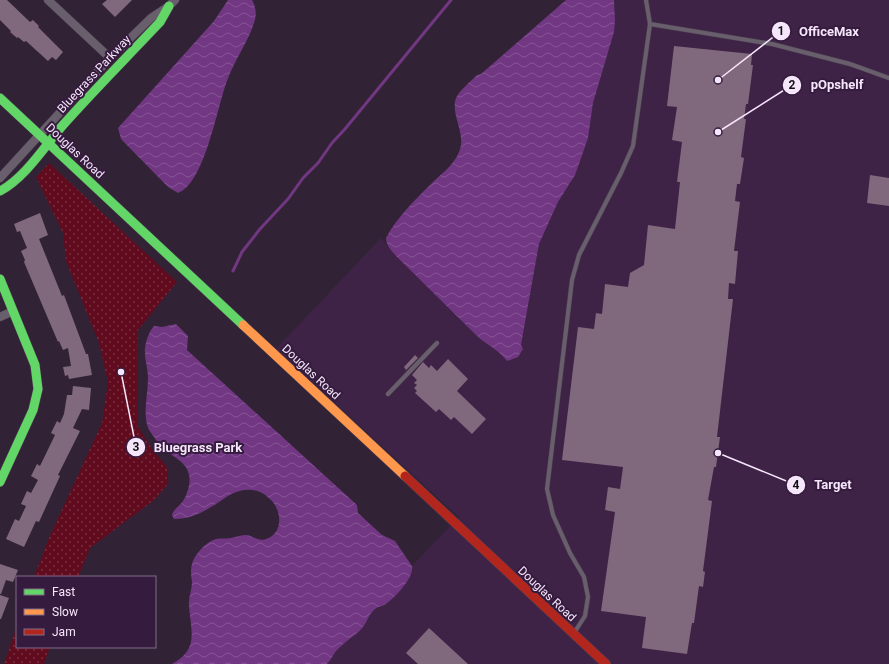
<svg xmlns="http://www.w3.org/2000/svg" width="889" height="664" font-family="Roboto,sans-serif">
  <style>
    .built { fill: #3f2347 }
    .park { fill: url(#park-dots) }
    .water { fill: url(#water-waves) }
    .lines { fill: none; stroke-linecap: round; stroke-linejoin: round }
    .stream { stroke: #713782; stroke-width: 3 }
    .building { fill: #80687d }
    .lane-casing { stroke: #4c4051; stroke-width: 5 }
    .street-casing { stroke: #4c4051; stroke-width: 9 }
    .fast-casing { stroke: #4c4051; stroke-width: 10 }
    .slow-casing { stroke: #4c4051; stroke-width: 10 }
    .jam-casing { stroke: #4c4051; stroke-width: 10 }
    .lane { stroke: #685e6c; stroke-width: 4 }
    .street { stroke: #685e6c; stroke-width: 8 }
    .fast { stroke: #63d668; stroke-width: 9 }
    .slow { stroke: #ff974d; stroke-width: 9 }
    .jam { stroke: #b3261e; stroke-width: 9 }
    .labels { text-anchor: middle; dominant-baseline: central; stroke-width: 4; stroke-linejoin: round; paint-order: stroke }
    .street-label { font-size: 12px; fill: #f6e6fc; stroke: #351b3d }
    .leader { fill: none; stroke: #f6e6fc; stroke-width: 1.5 }
    .callout-dot { fill: #f6e6fc; stroke: #351b3d; stroke-width: 1.5 }
    .mark-label { font-size: 12px; text-anchor: middle; font-weight: bold; fill: #111 }
    .callout-label { font-size: 13px; text-anchor: middle; font-weight: bold; fill: #f6e6fc; stroke: #351b3d; stroke-width: 4; stroke-linejoin: round; paint-order: stroke }
  </style>
  <defs>
    <pattern id="park-dots" width="8" height="8" patternUnits="userSpaceOnUse"><rect width="8" height="8" fill="#610b1f"/><path d="M2 2h.1M6 6h.1" fill="none" stroke="#782f40" stroke-width="1.8" stroke-linecap="round"/></pattern>
    <pattern id="water-waves" width="16" height="10" patternUnits="userSpaceOnUse"><rect width="16" height="10" fill="#713782"/><path d="M0 5q4-4 8 0t8 0" fill="none" stroke="#865495"/></pattern>
  </defs>
  <rect width="100%" height="100%" fill="#312335"/>
  <path class="built" d="M614,0H889V664H327L340,646L352,638L365,624L367,618L374,609L384,605L399,592L413,570L412,566L459,517L276,349L381,238L397,257L477,336L489,346L501,353L507,361L518,357L523,349L521,346L539,244L558,202L570,184L588,138L593,103L614,32L615,8Z"/>
  <path class="park" d="M49,163L177,282L138,330L137,362V425L152,449L167,467L168,484L154,500L90,548L78,577H34L49,538L102,423L108,382L99,343L66,261L63,233L36,177Z
    M17,626V647H50L44,664H4Z"/>
  <path class="water" d="M228,0H252C256,7 257,15 254,23C248,42 234,61 227,81C217,107 205,183 178,193L168,187L121,139L118,128L214,21Z
    M566,0H614L615,20L614,32L593,103L588,138L580,161L575,175L558,202L539,244L521,345L523,349L518,357L507,361C499,350 487,345 477,336L397,257C392,251 386,246 386,238C397,217 415,200 431,184C441,174 454,165 459,152C467,134 450,115 456,98C459,91 471,81 477,75L481,74Z
    M176,324L188,336L187,350L357,505L358,513L382,535L395,541L412,566C415,577 393,600 384,605C380,607 376,607 373,611C369,615 368,619 365,624C359,634 348,639 340,647C334,652 332,659 327,664H172C199,649 191,632 189,606C188,598 192,590 192,582C191,575 190,569 193,561C197,552 206,542 216,539C221,538 226,539 231,538C236,537 242,535 246,535C254,536 258,542 266,539C283,534 282,512 272,501C266,495 261,491 252,490C235,488 225,499 211,507C200,514 188,519 174,519L172,515C174,508 179,507 183,501C187,495 191,483 189,475C187,462 173,457 164,449C159,444 153,436 149,430C142,415 148,395 148,378C148,368 144,358 145,348C146,340 149,332 154,326L162,327Z"/>
  <g class="lines">
    <path class="stream" d="M233,271L242,252L260,229L288,199L303,178L318,163L332,143L345,129L451,0"/>
  </g>
  <path class="building" d="M0,0H7L30,22L33,20L39,26L38,27L63,52L56,60L52,57L48,61L26,41L24,42L18,37L17,38L10,32L11,31L0,20Z
    M107,0H132L115,17L102,4Z
    M674,46L752,54L751,65H753L748,104H746L744,119H746L741,157L744,158L740,184H737L735,201L740,202L734,251H738L735,284L729,283L728,299H733L717,437H720L716,467H714L708,500L712,501L703,571L705,572L703,587L699,586L694,623H692L687,654L642,648L646,617L601,611L615,512L605,510L608,487L620,489L623,467L562,460L578,327L594,329L596,313L602,314L605,284L628,287L630,273L644,265L648,225L675,229L680,182H677L682,142L672,140L677,107L667,106Z
    M870,175L889,178V206L867,203Z
    M40,213L48,235L39,239L62,296L64,295L86,354H88L92,375L69,379L68,375L65,376L63,367L71,366L68,348L63,350L59,341L58,342L24,262L25,260L21,251L27,248L20,231L17,232L14,224Z
    M415,355L418,358L406,370L404,367Z
    M448,359L468,379L457,391L486,419L472,434L454,417L451,420L439,409L436,412L415,393L417,391L414,388L417,385L414,383L417,380L412,375L423,362L429,368L431,365L437,371Z
    M73,386L91,388L89,410L82,409L73,428L80,431L58,475L60,476L39,522L36,521L24,547L6,539L15,519L19,521L26,506L21,504L27,491L31,493L38,480L31,476L37,464L40,466L55,435L51,433L57,421L60,423L64,414L67,395H72Z
    M0,564L18,570L13,582L6,580L1,594H0Z
    M0,595L9,598L1,619H0Z
    M429,628L468,664H418L406,653Z"/>
  <g class="lines">
    <defs>
      <path id="lane" d="M650,24L772,44L850,64L889,78
        M388,394L437,343
        M574,633L585,616L588,597L584,577L570,553L553,515L547,489L572,280L579,255L621,173L633,146L650,24L646,0"/>
      <path id="street" d="M48,0L110,58
        M0,178L110,58L151,18L169,6L175,0
        M0,317L13,311"/>
      <path id="fast" d="M0,98L243,325
        M0,191C24,179 45,146 63,125C94,90 128,56 160,22L169,6
        M0,279L35,365L38,389L33,410L0,482"/>
      <path id="slow" d="M243,325L405,476"/>
      <path id="jam" d="M405,476L606,664"/>
    </defs>
    <use href="#lane" class="lane-casing"/>
    <use href="#street" class="street-casing"/>
    <use href="#fast" class="fast-casing"/>
    <use href="#slow" class="slow-casing"/>
    <use href="#jam" class="jam-casing"/>
    <use href="#lane" class="lane"/>
    <use href="#street" class="street"/>
    <use href="#fast" class="fast"/>
    <use href="#slow" class="slow"/>
    <use href="#jam" class="jam"/>
  </g>
  <g class="labels">
    <g class="street-label">
      <text transform="translate(94 74) rotate(-47)">Bluegrass Parkway</text>
      <text transform="translate(75 151) rotate(43)">Douglas Road</text>
      <text transform="translate(311 372) rotate(43)">Douglas Road</text>
      <text transform="translate(547 594) rotate(43)">Douglas Road</text>
    </g>
  </g>
  <path class="leader" d="M718 80L781 31M718 132L792 85M121 372L136 447M718 453L796 485"/>
  <g class="callout-dot">
    <circle cx="718" cy="80" r="4"/>
    <circle cx="718" cy="132" r="4"/>
    <circle cx="121" cy="372" r="4"/>
    <circle cx="718" cy="453" r="4"/>
    <circle cx="781" cy="31" r="10"/>
    <circle cx="792" cy="85" r="10"/>
    <circle cx="136" cy="447" r="10"/>
    <circle cx="796" cy="485" r="10"/>
  </g>
  <g class="mark-label">
    <text x="781" y="35">1</text>
    <text x="792" y="89">2</text>
    <text x="136" y="451">3</text>
    <text x="796" y="489">4</text>
  </g>
  <g class="callout-label">
    <text x="829" y="36">OfficeMax</text>
    <text x="837" y="89">pOpshelf</text>
    <text x="198" y="452">Bluegrass Park</text>
    <text x="833" y="489">Target</text>
  </g>
  <rect x="16" y="576" width="140" height="72" fill="#351b3d" stroke="#826c89"/>
  <rect x="24" y="589" width="20" height="6" fill="#63d668" stroke="#826c89"/>
  <text x="52" y="596" font-size="12" fill="#f6e6fc">Fast</text>
  <rect x="24" y="609" width="20" height="6" fill="#ff974d" stroke="#826c89"/>
  <text x="52" y="616" font-size="12" fill="#f6e6fc">Slow</text>
  <rect x="24" y="629" width="20" height="6" fill="#b3261e" stroke="#826c89"/>
  <text x="52" y="636" font-size="12" fill="#f6e6fc">Jam</text>
</svg>
